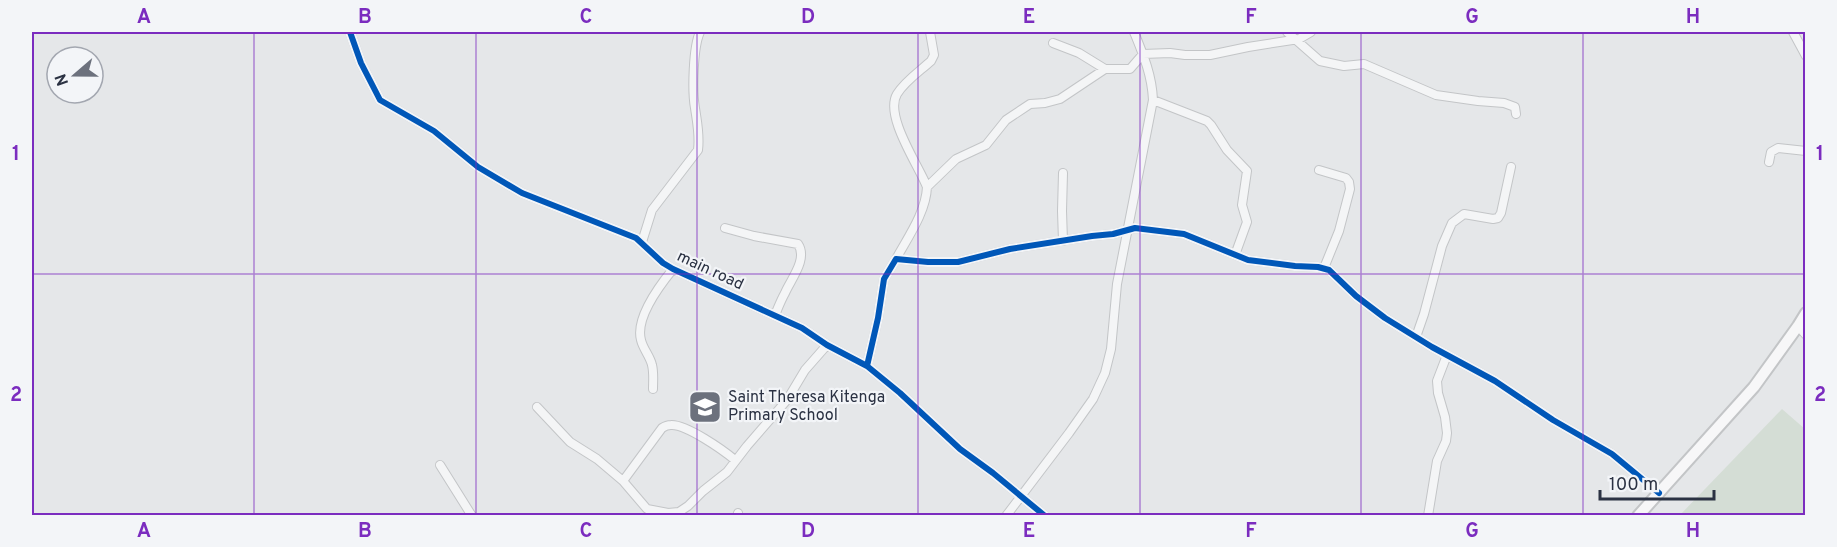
<svg xmlns="http://www.w3.org/2000/svg" width="1837" height="547" font-family="Overpass,sans-serif">
  <style>
    .green { fill: #d4ddd5 }
    .lines { fill: none; stroke-linecap: round; stroke-linejoin: round }
    .street-casing { stroke: #c3c5c7; stroke-width: 10 }
    .secondary-casing { stroke: #c3c5c7; stroke-width: 14 }
    .street { stroke: #f4f5f6; stroke-width: 8 }
    .secondary { stroke: #f7f7f8; stroke-width: 10 }
    .cycleway-casing { stroke: #f3f5f8; stroke-width: 10 }
    .cycleway { stroke: #0057b8; stroke-width: 6 }
    .grid { fill: none; stroke: #7b2cbf; stroke-width: 1.5; stroke-opacity: 0.55 }
    .labels { text-anchor: middle; dominant-baseline: central; stroke-width: 4.5; stroke-linejoin: round; paint-order: stroke }
    .street-label { font-size: 16px; fill: #2b3243; stroke: #f3f5f8 }
    .poi-label { font-size: 16px; fill: #2b3243; stroke: #f3f5f8; text-anchor: start }
    .neatline { fill: none; stroke: #7b2cbf; stroke-width: 2 }
    .grid-label { font-size: 20px; text-anchor: middle; font-weight: bold; fill: #7b2cbf }
  </style>
  <rect width="100%" height="100%" fill="#e5e7e9"/>
  <path class="green" d="M1782,409L1805,429V515H1680Z"/>
  <g class="lines">
    <defs>
      <path id="street" d="M350,32L361,63L380,100L434,131L478,167L522,193L636,238L663,263L673,269L802,328L827,345L867,366L900,393L960,449L993,473L1045,516
        M1287,32L1320,61L1344,66L1364,64L1436,95L1478,101L1504,103L1515,107L1516,114
        M1793,32L1806,56
        M1053,43L1079,53L1105,69
        M1153,100L1207,121L1211,125L1227,150L1247,171L1242,205L1247,222L1235,255
        M1769,162L1771,152L1778,148L1806,151
        M1319,170L1346,178L1349,182L1350,189L1339,231L1324,268
        M927,187L956,159L986,145L1006,120L1030,104L1045,103L1060,99L1105,69H1130L1143,54L1170,53L1185,55H1210L1248,47L1299,39L1311,32
        M725,228L754,236L798,244C808,259 791,279 785,293C781,300 778,308 775,315
        M1063,241L1062,211L1063,173
        M642,242L652,210L698,150C700,135 697,122 695,108C692,91 693,47 700,32
        M896,259C908,237 926,212 927,187C919,166 884,116 897,94C905,81 920,71 931,61L934,55L930,32
        M1798,326L1806,335
        M1416,337L1424,314L1442,246L1452,223L1464,214L1493,219L1498,218L1501,213L1511,167
        M867,366L878,318L884,279L896,259L928,262H958L1010,249L1092,236L1113,234L1135,228L1184,234L1248,260L1295,266L1318,267L1329,270L1356,296L1385,318L1432,347L1495,381L1553,420L1612,454L1659,493
        M653,389C653,381 654,373 652,365C650,356 643,349 641,340C635,318 660,285 673,269
        M537,407L570,442L597,459L623,481L647,509L668,513L679,512L688,506L703,491L727,472L747,446L787,400L805,370L827,345
        M440,465L472,516
        M623,481L662,428C665,426 667,425 671,425C686,424 723,450 735,460
        M737,516L738,513
        M1006,516L1069,433L1093,399L1105,373L1111,349L1117,284L1153,100C1152,75 1143,54 1134,32
        M1428,516L1437,461L1446,441L1447,433L1445,417L1438,393L1437,381L1447,355"/>
      <path id="secondary" d="M1638,516L1754,387L1798,326L1806,313"/>
    </defs>
    <use href="#street" class="street-casing"/>
    <use href="#secondary" class="secondary-casing"/>
    <use href="#street" class="street"/>
    <use href="#secondary" class="secondary"/>
    <defs>
      <path id="cycleway" d="M350,32L361,63L380,100L434,131L478,167L522,193L636,238L663,263L673,269L802,328L827,345L867,366L900,393L960,449L993,473L1045,516
        M867,366L878,318L884,279L896,259L928,262H958L1010,249L1092,236L1113,234L1135,228L1184,234L1248,260L1295,266L1318,267L1329,270L1356,296L1385,318L1432,347L1495,381L1553,420L1612,454L1659,493"/>
    </defs>
    <use href="#cycleway" class="cycleway-casing"/>
    <use href="#cycleway" class="cycleway"/>
  </g>
  <path class="grid" d="M254,32V516M476,32V516M697,32V516M918,32V516M1140,32V516M1361,32V516M1583,32V516M32,274H1806"/>
  <defs>
    <symbol id="school-square" viewBox="-11 -11 22 22"><rect x="-9" y="-9" width="18" height="18" rx="4" fill="#6c717d" stroke="#f3f5f8"/><path d="M0-5L7-2L0 1L-7-2ZM-4 1L0 2.5L4 1V4Q0 6-4 4Z" fill="#fff"/></symbol>
  </defs>
  <g fill-rule="evenodd">
    <use href="#school-square" x="686" y="388" width="38" height="38"/>
  </g>
  <g class="labels">
    <g class="street-label">
      <text transform="translate(710 271) rotate(25)">main road</text>
    </g>
    <g class="poi-label">
      <text x="728" y="398">Saint Theresa Kitenga<tspan x="728" dy="18">Primary School</tspan></text>
    </g>
  </g>
  <rect width="1837" height="547" fill="none" stroke="#f3f5f8" stroke-width="66"/>
  <g transform="translate(75 75) rotate(250)"><circle r="28" fill="#f3f5f8" stroke="#a3a7b0" stroke-width="1.5"/>
  <path d="M0-4.5L10 22L0 15L-10 22Z" fill="#6c717d"/>
  <text y="-9" font-size="16" font-weight="bold" text-anchor="middle" fill="#2b3243">N</text>
  </g>
  <path d="M1600 490v9h114v-9" fill="none" stroke="#2b3243" stroke-width="3"/>
  <text x="1609" y="490" font-size="18" fill="#2b3243" stroke="#f3f5f8" stroke-width="4.5" paint-order="stroke">100 m</text>
  <rect x="33" y="33" width="1771" height="481" class="neatline"/>
  <g class="grid-label">
    <text x="144" y="23">A</text>
    <text x="365" y="23">B</text>
    <text x="586" y="23">C</text>
    <text x="808" y="23">D</text>
    <text x="1029" y="23">E</text>
    <text x="1251" y="23">F</text>
    <text x="1472" y="23">G</text>
    <text x="1693" y="23">H</text>
    <text x="16" y="160">1</text>
    <text x="1820" y="160">1</text>
    <text x="16" y="401">2</text>
    <text x="1820" y="401">2</text>
    <text x="144" y="537">A</text>
    <text x="365" y="537">B</text>
    <text x="586" y="537">C</text>
    <text x="808" y="537">D</text>
    <text x="1029" y="537">E</text>
    <text x="1251" y="537">F</text>
    <text x="1472" y="537">G</text>
    <text x="1693" y="537">H</text>
  </g>
</svg>
